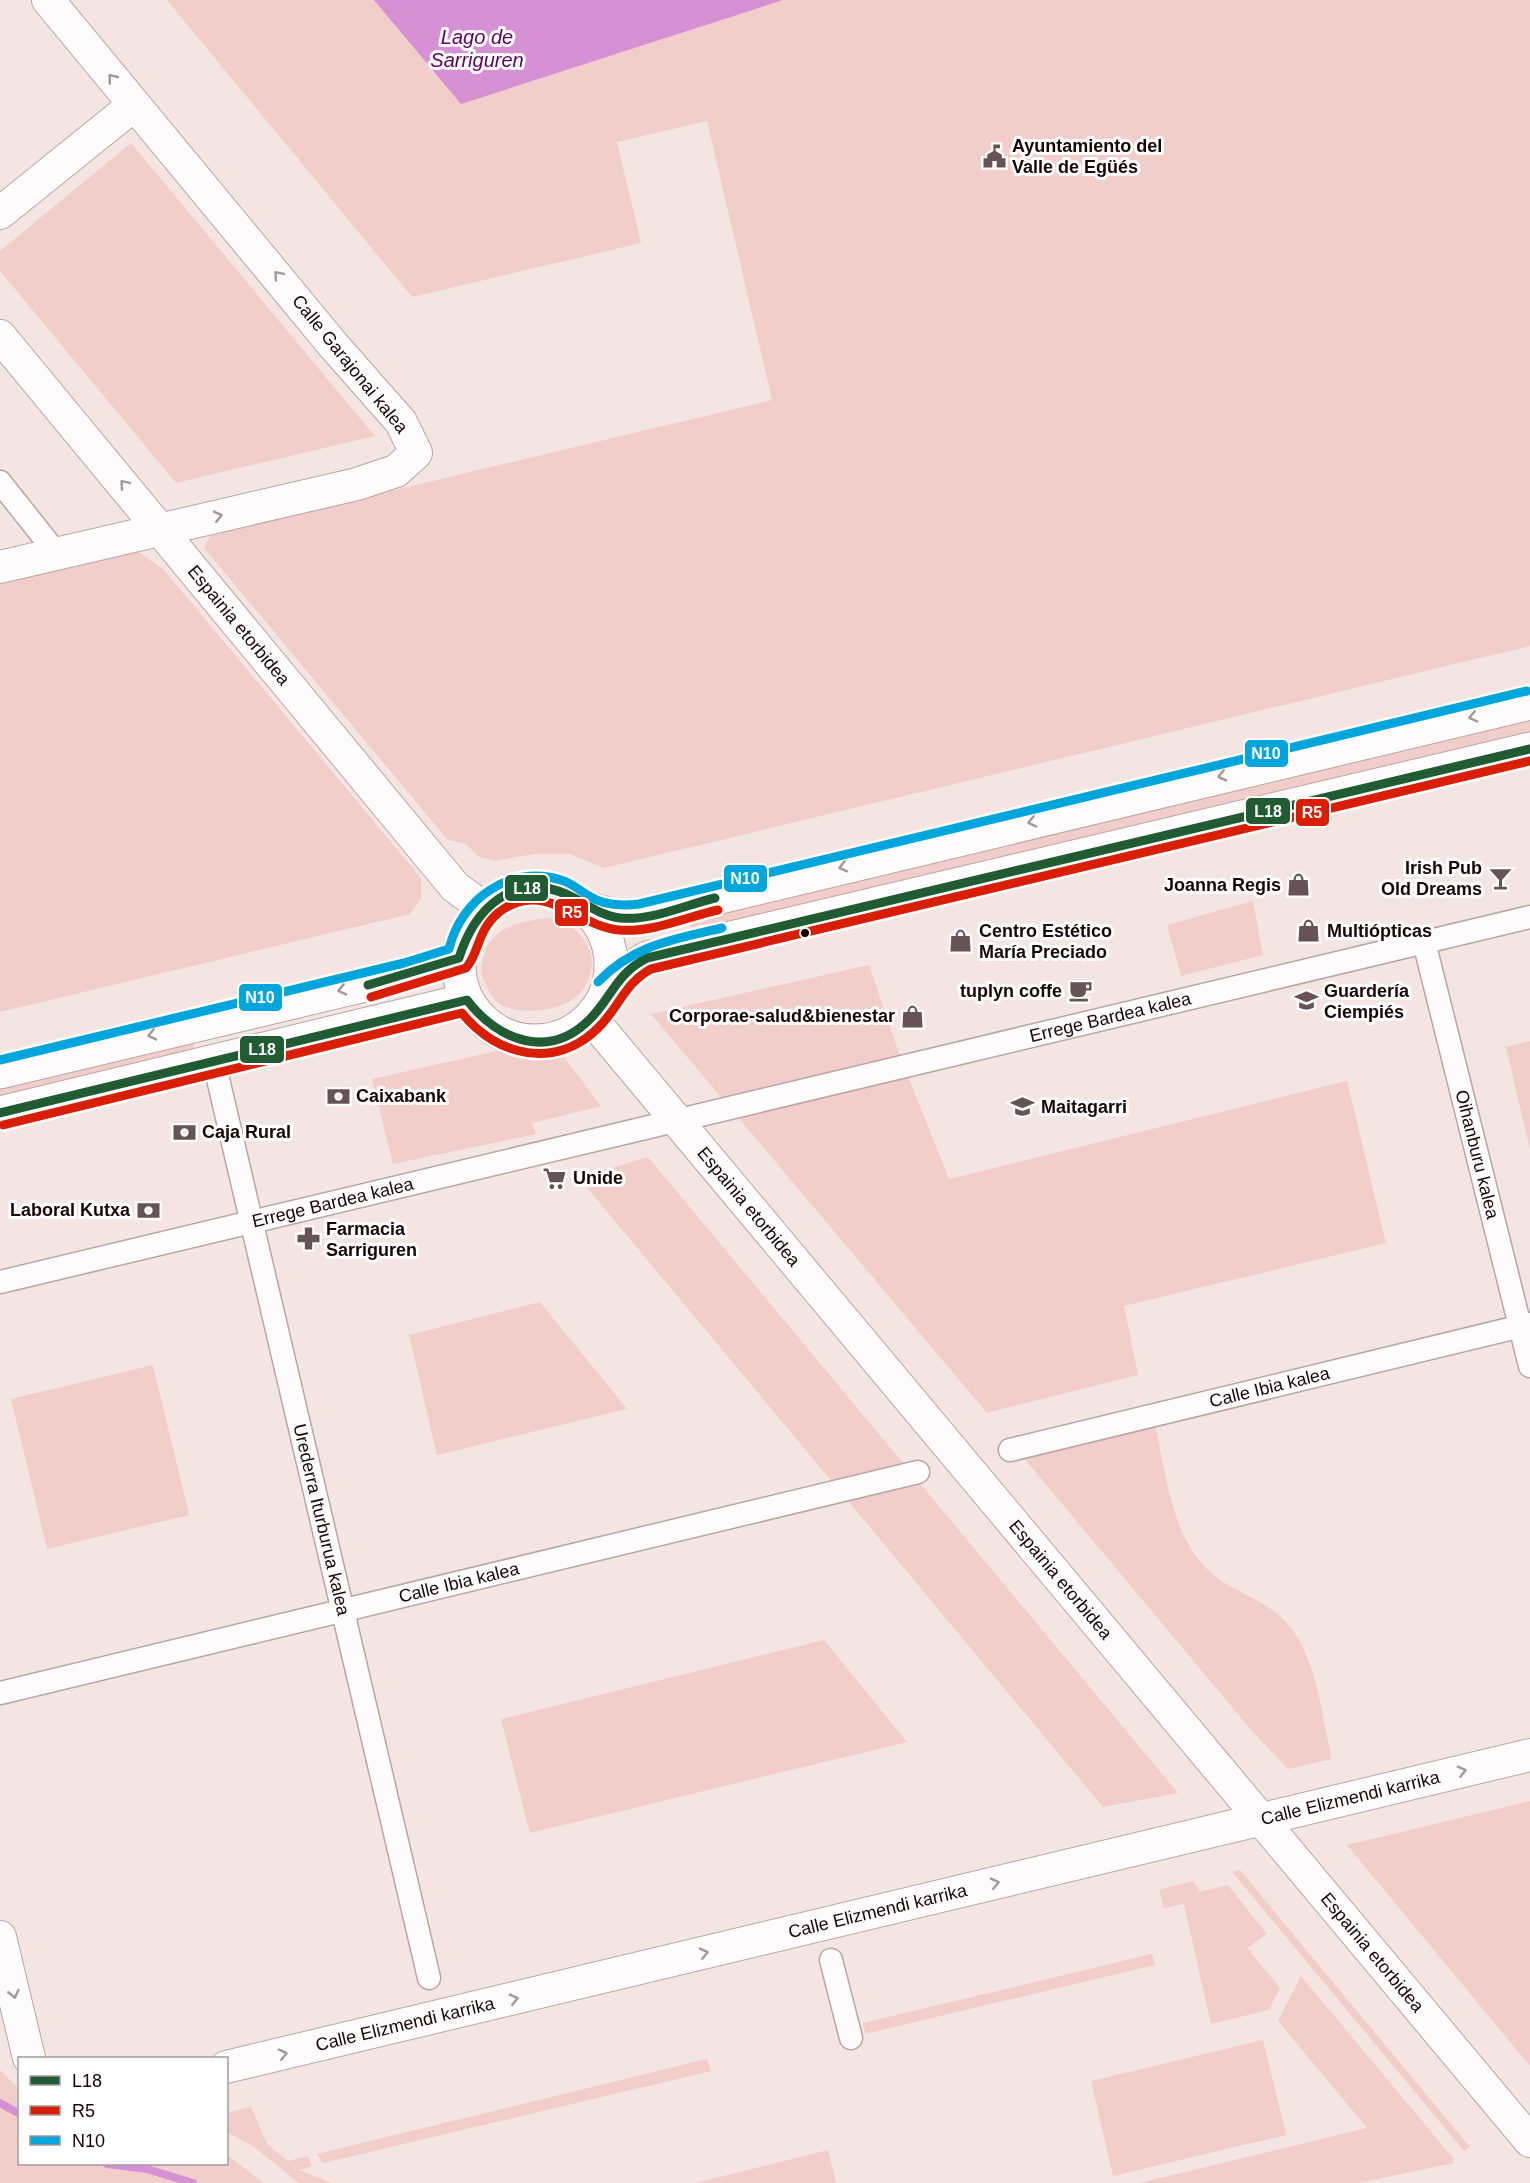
<svg xmlns="http://www.w3.org/2000/svg" width="1530" height="2183" font-family="Helvetica,sans-serif">
  <style>
    .green { fill: #f1ceca }
    .water { fill: #d691d4 }
    .lines { fill: none; stroke-linecap: round; stroke-linejoin: round }
    .stream { stroke: #d691d4; stroke-width: 8 }
    .pedestrian-casing { stroke: #b9a6a4; stroke-width: 25 }
    .minor-casing { stroke: #b9a6a4; stroke-width: 34 }
    .tertiary-casing { stroke: #b9a6a4; stroke-width: 35 }
    .pedestrian { stroke: #fdfbfb; stroke-width: 22 }
    .minor { stroke: #fdfbfb; stroke-width: 32 }
    .tertiary { stroke: #fdfbfb; stroke-width: 33 }
    .bus-1-casing { stroke: #fff; stroke-width: 14 }
    .bus-2-casing { stroke: #fff; stroke-width: 14 }
    .bus-3-casing { stroke: #fff; stroke-width: 14 }
    .bus-1 { stroke: #215b33; stroke-width: 9 }
    .bus-2 { stroke: #d81e05; stroke-width: 9 }
    .bus-3 { stroke: #00a5db; stroke-width: 9 }
    .oneway { stroke: #a29999 }
    .bus-dot { fill: #190505; stroke: #fff; stroke-width: 2 }
    .labels { text-anchor: middle; dominant-baseline: central; stroke-width: 6; stroke-linejoin: round; paint-order: stroke }
    .poi-label { font-size: 18px; font-weight: bold; fill: #190505; stroke: #fff; text-anchor: start }
    .street-label { font-size: 18px; fill: #190505; stroke: #fff }
    .water-label { font-size: 20px; font-style: italic; fill: #5b0061; stroke: #fff }
    .line-badge { stroke: #fff; stroke-width: 2 }
    .badge-label { font-size: 16px; text-anchor: middle; font-weight: bold; fill: #fff }
  </style>
  <rect width="100%" height="100%" fill="#f4e5e3"/>
  <path class="green" d="M167,0H1530V646L604,868L570,854H535L494,861L478,856L466,844L448,840L204,548L211,534L772,400L707,121L617,142L641,243L412,297Z
    M131,143L375,436L176,483L0,271V251Z
    M137,551L164,570L421,878V898L410,914L0,1012V584Z
    M1530,718V732L692,932L689,920Z
    M1253,901L1263,955L1181,976L1167,925Z
    M552,918C583,927 604,957 584,988C569,1011 526,1016 503,1006C493,1001 489,991 484,981C480,974 481,967 483,959C488,926 524,920 552,918Z
    M869,965L901,1059L949,1179L1347,1081L1386,1243L1124,1306L1138,1375L987,1413L651,1014Z
    M193,1038L195,1052L0,1098V1085Z
    M1530,1041V1150L1506,1047Z
    M558,1049L601,1106L532,1123L536,1134L393,1164L372,1079L501,1050L527,1054Z
    M648,1157L1178,1793L1103,1807L579,1178Z
    M540,1302L627,1409L437,1455L409,1335Z
    M153,1365L189,1515L47,1549L11,1399Z
    M1155,1426C1168,1480 1172,1551 1225,1583C1250,1599 1277,1606 1294,1632C1318,1668 1322,1718 1332,1759L1288,1769L1252,1731L1023,1457Z
    M824,1640L907,1742L530,1833L501,1719Z
    M1530,1801V2066L1347,1845Z
    M1240,1870L1470,2147L1464,2151L1232,1872Z
    M1193,1881L1200,1892L1228,1885L1267,1934L1247,1948L1280,1988L1269,2010L1211,2024L1184,1904L1164,1908L1159,1890Z
    M1152,1954L1155,1965L865,2034L863,2023Z
    M1301,1976L1453,2158V2163L1359,2183H1139L1367,2128L1278,2021Z
    M1263,2040L1286,2135L1113,2176L1091,2081Z
    M707,2059L711,2071L323,2163L317,2154Z
    M0,2070L19,2089L20,2164H226L227,2155L264,2183H0Z
    M251,2107L267,2144L288,2161L308,2156L312,2166L299,2170L332,2183H299L254,2147L227,2132V2113Z
    M828,2150L836,2183H695Z"/>
  <path class="water" d="M374,0H783L461,104Z"/>
  <g class="lines">
    <path class="stream" d="M0,2103L20,2114
      M107,2164L147,2169L193,2183"/>
    <defs>
      <g id="pedestrian">
        <path d="M0,482L57,554"/>
        <path id="s1" d="M1424,942L1530,1366"/>
        <path id="s2" d="M214,1062L429,1978"/>
        <path id="s3" d="M692,1117L1530,917"/>
        <path id="s4" d="M0,1282L666,1123"/>
        <path id="s5" d="M1010,1450L1530,1324"/>
        <path id="s6" d="M0,1693L918,1472"/>
        <path d="M831,1960L851,2038"/>
      </g>
      <g id="minor">
        <path d="M0,213L134,105"/>
        <path id="s7" d="M0,336L455,887L484,908"/>
        <path d="M0,567L357,484L396,471L416,453L401,422L334,346L48,0"/>
        <path id="s8" d="M591,1018L1530,2141"/>
        <path d="M0,1937L29,2058"/>
        <path id="s9" d="M226,2067L1530,1755"/>
      </g>
      <path id="tertiary" d="M459 965a76 76 0 1 1 152 0a76 76 0 1 1-152 0Z
        M586,908L623,918L641,916L1530,703
        M607,990L620,975L647,958L1530,749
        M0,1072L407,975L459,958
        M0,1113L467,1000"/>
    </defs>
    <use href="#pedestrian" class="pedestrian-casing"/>
    <use href="#minor" class="minor-casing"/>
    <use href="#tertiary" class="tertiary-casing"/>
    <use href="#pedestrian" class="pedestrian"/>
    <use href="#minor" class="minor"/>
    <use href="#tertiary" class="tertiary"/>
    <defs>
      <path id="bus-1" d="M368,985L459,958C474,910 512,871 566,894C584,902 600,916 620,918C652,921 685,905 715,898
        M0,1113L467,1000C498,1041 550,1061 591,1018C613,995 616,974 647,958L1530,749"/>
      <path id="bus-2" d="M371,997L466,968C479,954 477,931 498,913C543,877 576,926 619,930C652,933 686,917 718,910
        M3,1125L462,1013C497,1057 557,1070 599,1027C619,1007 625,983 651,969L1530,761"/>
      <path id="bus-3" d="M598,982C633,945 675,939 722,928
        M0,1060L404,963L449,949C461,899 510,864 561,880C572,883 580,891 589,896C604,906 622,906 639,904L1527,691"/>
    </defs>
    <use href="#bus-1" class="bus-1-casing"/>
    <use href="#bus-2" class="bus-2-casing"/>
    <use href="#bus-3" class="bus-3-casing"/>
    <use href="#bus-1" class="bus-1"/>
    <use href="#bus-2" class="bus-2"/>
    <use href="#bus-3" class="bus-3"/>
  </g>
  <defs><path id="oneway-chevron" d="M-2-3.5L2.5 0L-2 3.5" fill="none" stroke-width="1.6" stroke-linecap="round" stroke-linejoin="round" transform="scale(1.5)"/></defs>
  <g class="oneway">
    <use href="#oneway-chevron" transform="translate(112 78) rotate(-129)"/>
    <use href="#oneway-chevron" transform="translate(278 275) rotate(-130)"/>
    <use href="#oneway-chevron" transform="translate(124 484) rotate(-130)"/>
    <use href="#oneway-chevron" transform="translate(218 516) rotate(-13)"/>
    <use href="#oneway-chevron" transform="translate(1473 717) rotate(167)"/>
    <use href="#oneway-chevron" transform="translate(1222 776) rotate(167)"/>
    <use href="#oneway-chevron" transform="translate(1032 822) rotate(167)"/>
    <use href="#oneway-chevron" transform="translate(843 867) rotate(166)"/>
    <use href="#oneway-chevron" transform="translate(342 990) rotate(167)"/>
    <use href="#oneway-chevron" transform="translate(152 1035) rotate(167)"/>
    <use href="#oneway-chevron" transform="translate(1462 1771) rotate(-14)"/>
    <use href="#oneway-chevron" transform="translate(995 1883) rotate(-13)"/>
    <use href="#oneway-chevron" transform="translate(704 1953) rotate(-13)"/>
    <use href="#oneway-chevron" transform="translate(14 1994) rotate(77)"/>
    <use href="#oneway-chevron" transform="translate(514 1999) rotate(-13)"/>
    <use href="#oneway-chevron" transform="translate(283 2054) rotate(-13)"/>
  </g>
  <defs>
    <symbol id="civic-bare" viewBox="-9 -9 18 18"><path d="M-.6-6.5H3V-4.5H.6V-3L4-1V1h2V6H-6V1h2V-1L-.6-3ZM-1.2 2.5V6h2.4V2.5Z" fill="#665353" stroke="#fff" stroke-width="2.5" paint-order="stroke"/></symbol>
    <symbol id="bar-bare" viewBox="-9 -9 18 18"><path d="M-6-5H6L.8 .8V4.5H3.5V6h-7V4.5H-.8V.8Z" fill="#665353" stroke="#fff" stroke-width="2.5" paint-order="stroke"/></symbol>
    <symbol id="shop-bare" viewBox="-9 -9 18 18"><path d="M-5-2.5h2.3a2.7 3.5 0 0 1 5.4 0H5L5.5 6h-11ZM-1.5-2.5h3a1.5 2.3 0 0 0-3 0Z" fill="#665353" stroke="#fff" stroke-width="2.5" paint-order="stroke"/></symbol>
    <symbol id="cafe-bare" viewBox="-9 -9 18 18"><path d="M-5.5-4.5H6V0H3Q3 3.5 0 3.5H-2.5Q-5.5 3.5-5.5 0ZM3-3.2v2h1.7v-2ZM-6 4.5H4V6H-6Z" fill="#665353" stroke="#fff" stroke-width="2.5" paint-order="stroke"/></symbol>
    <symbol id="school-bare" viewBox="-9 -9 18 18"><path d="M0-5L7-2L0 1L-7-2ZM-4 1L0 2.5L4 1V4Q0 6-4 4Z" fill="#665353" stroke="#fff" stroke-width="2.5" paint-order="stroke"/></symbol>
    <symbol id="bank-bare" viewBox="-9 -9 18 18"><path d="M-6-4H6V4H-6ZM0-2.3a2.3 2.3 0 1 0 0 4.6a2.3 2.3 0 1 0 0-4.6Z" fill="#665353" stroke="#fff" stroke-width="2.5" paint-order="stroke"/></symbol>
    <symbol id="supermarket-bare" viewBox="-9 -9 18 18"><path d="M-6-5.5h2.5l.6 2H6L4.5 2H-2.5L-4.4-4H-6ZM-1.5 3.2a1.3 1.3 0 1 0 .1 0ZM3 3.2a1.3 1.3 0 1 0 .1 0Z" fill="#665353" stroke="#fff" stroke-width="2.5" paint-order="stroke"/></symbol>
    <symbol id="pharmacy-bare" viewBox="-9 -9 18 18"><path d="M-2-6h4v4h4v4h-4v4h-4v-4h-4v-4h4Z" fill="#665353" stroke="#fff" stroke-width="2.5" paint-order="stroke"/></symbol>
  </defs>
  <g fill-rule="evenodd">
    <use href="#civic-bare" x="978" y="140" width="33" height="33"/>
    <use href="#bar-bare" x="1484" y="862" width="33" height="33"/>
    <use href="#shop-bare" x="1282" y="868" width="33" height="33"/>
    <use href="#shop-bare" x="1292" y="914" width="33" height="33"/>
    <use href="#shop-bare" x="944" y="924" width="33" height="33"/>
    <use href="#cafe-bare" x="1064" y="974" width="33" height="33"/>
    <use href="#school-bare" x="1290" y="984" width="33" height="33"/>
    <use href="#shop-bare" x="896" y="1000" width="33" height="33"/>
    <use href="#bank-bare" x="322" y="1080" width="33" height="33"/>
    <use href="#school-bare" x="1006" y="1090" width="33" height="33"/>
    <use href="#bank-bare" x="168" y="1116" width="33" height="33"/>
    <use href="#supermarket-bare" x="538" y="1162" width="33" height="33"/>
    <use href="#bank-bare" x="132" y="1194" width="33" height="33"/>
    <use href="#pharmacy-bare" x="292" y="1222" width="33" height="33"/>
  </g>
  <circle class="bus-dot" cx="805" cy="933" r="5"/>
  <g class="labels">
    <g class="poi-label">
      <text x="1012" y="146">Ayuntamiento del<tspan x="1012" dy="21">Valle de Egüés</tspan></text>
      <text x="1482" y="868" text-anchor="end">Irish Pub<tspan x="1482" dy="21">Old Dreams</tspan></text>
      <text x="1281" y="885" text-anchor="end">Joanna Regis</text>
      <text x="979" y="931">Centro Estético<tspan x="979" dy="21">María Preciado</tspan></text>
      <text x="1327" y="931">Multiópticas</text>
      <text x="1062" y="991" text-anchor="end">tuplyn coffe</text>
      <text x="1324" y="991">Guardería<tspan x="1324" dy="21">Ciempiés</tspan></text>
      <text x="895" y="1016" text-anchor="end">Corporae-salud&amp;bienestar</text>
      <text x="356" y="1096">Caixabank</text>
      <text x="1041" y="1107">Maitagarri</text>
      <text x="202" y="1132">Caja Rural</text>
      <text x="573" y="1178">Unide</text>
      <text x="130" y="1210" text-anchor="end">Laboral Kutxa</text>
      <text x="326" y="1229">Farmacia<tspan x="326" dy="21">Sarriguren</tspan></text>
    </g>
    <g class="street-label">
      <text transform="translate(350 364) rotate(51)">Calle Garajonai kalea</text>
      <text stroke="none"><textPath href="#s7" startOffset="375">Espainia etorbidea</textPath></text>
      <text stroke="none"><textPath href="#s3" startOffset="430">Errege Bardea kalea</textPath></text>
      <text stroke="none"><textPath href="#s1" startOffset="219">Oihanburu kalea</textPath></text>
      <text stroke="none"><textPath href="#s4" startOffset="342">Errege Bardea kalea</textPath></text>
      <text stroke="none"><textPath href="#s8" startOffset="246">Espainia etorbidea</textPath></text>
      <text stroke="none"><textPath href="#s5" startOffset="267">Calle Ibia kalea</textPath></text>
      <text stroke="none"><textPath href="#s2" startOffset="470">Urederra Iturburua kalea</textPath></text>
      <text stroke="none"><textPath href="#s8" startOffset="732">Espainia etorbidea</textPath></text>
      <text stroke="none"><textPath href="#s6" startOffset="472">Calle Ibia kalea</textPath></text>
      <text stroke="none"><textPath href="#s9" startOffset="1156">Calle Elizmendi karrika</textPath></text>
      <text stroke="none"><textPath href="#s9" startOffset="670">Calle Elizmendi karrika</textPath></text>
      <text stroke="none"><textPath href="#s8" startOffset="1218">Espainia etorbidea</textPath></text>
      <text stroke="none"><textPath href="#s9" startOffset="184">Calle Elizmendi karrika</textPath></text>
    </g>
    <g class="water-label">
      <text x="477" y="37">Lago de<tspan x="477" dy="23">Sarriguren</tspan></text>
    </g>
  </g>
  <g class="line-badge">
    <rect x="1244" y="739" width="45" height="29" rx="6" fill="#00a5db"/>
    <rect x="1245" y="797" width="46" height="28" rx="6" fill="#215b33"/>
    <rect x="1295" y="798" width="35" height="29" rx="6" fill="#d81e05"/>
    <rect x="723" y="864" width="45" height="29" rx="6" fill="#00a5db"/>
    <rect x="504" y="874" width="45" height="28" rx="6" fill="#215b33"/>
    <rect x="554" y="898" width="35" height="29" rx="6" fill="#d81e05"/>
    <rect x="238" y="983" width="45" height="29" rx="6" fill="#00a5db"/>
    <rect x="239" y="1035" width="46" height="29" rx="6" fill="#215b33"/>
  </g>
  <g class="badge-label">
    <text x="1266" y="759">N10</text>
    <text x="1268" y="817">L18</text>
    <text x="1312" y="818">R5</text>
    <text x="745" y="884">N10</text>
    <text x="527" y="894">L18</text>
    <text x="572" y="918">R5</text>
    <text x="260" y="1003">N10</text>
    <text x="262" y="1055">L18</text>
  </g>
  <rect x="18" y="2057" width="210" height="108" fill="#ffffff" stroke="#a39b9b" stroke-width="1.5"/>
  <rect x="30" y="2076" width="30" height="9" fill="#215b33" stroke="#a39b9b" stroke-width="1.5"/>
  <text x="72" y="2087" font-size="18" fill="#190505">L18</text>
  <rect x="30" y="2106" width="30" height="9" fill="#d81e05" stroke="#a39b9b" stroke-width="1.5"/>
  <text x="72" y="2117" font-size="18" fill="#190505">R5</text>
  <rect x="30" y="2136" width="30" height="9" fill="#00a5db" stroke="#a39b9b" stroke-width="1.5"/>
  <text x="72" y="2147" font-size="18" fill="#190505">N10</text>
</svg>
